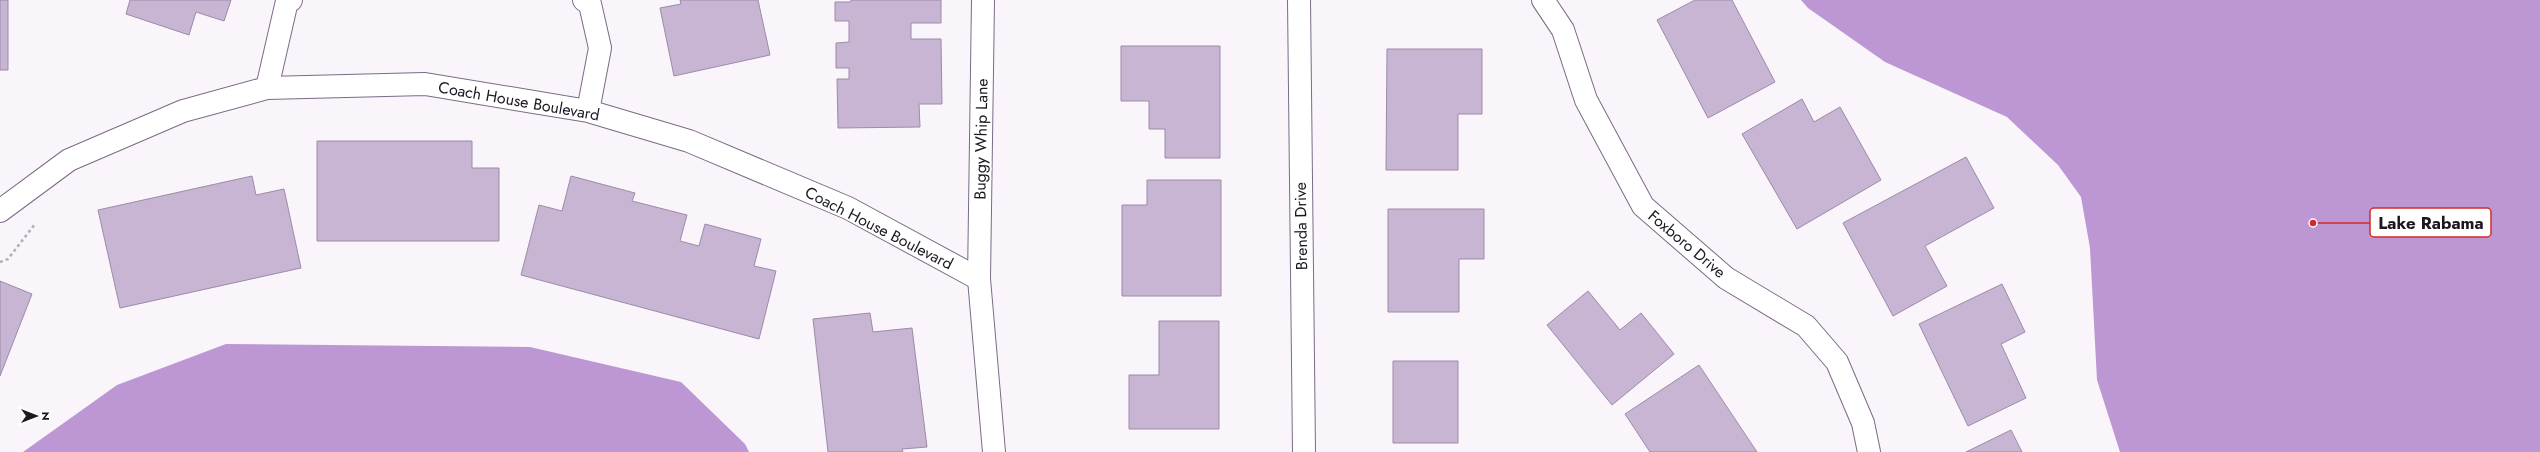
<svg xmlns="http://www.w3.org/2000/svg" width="2540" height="452" font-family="Jost,sans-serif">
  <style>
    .water { fill: #bc97d4 }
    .building { fill: #c7b5d3; stroke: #9c8ba7 }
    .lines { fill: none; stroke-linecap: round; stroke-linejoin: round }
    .minor-casing { stroke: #7b6b86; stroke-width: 24 }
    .path { stroke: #b4afb6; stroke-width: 2.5; stroke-dasharray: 3 3; stroke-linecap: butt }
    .minor { stroke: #fff; stroke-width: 22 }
    .labels { text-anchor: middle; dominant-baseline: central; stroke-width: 3.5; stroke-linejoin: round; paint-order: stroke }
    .street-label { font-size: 16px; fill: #1c1620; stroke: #fff }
    .leader { fill: none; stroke: #d62828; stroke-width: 1.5 }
    .callout-dot { fill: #d62828; stroke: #fff; stroke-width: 1.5 }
    .callout { fill: #fff; stroke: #d62828; stroke-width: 1.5 }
    .callout-label { font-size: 17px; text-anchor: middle; font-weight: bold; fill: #1c1620 }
  </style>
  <rect width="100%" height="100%" fill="#f9f5fb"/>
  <path class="water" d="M1801,0H2540V452H2120L2097,380L2090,248L2081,197L2058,165L2007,117L1885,62L1808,8Z
    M226,344L530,347L681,382L745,444L749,452H23L117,385Z"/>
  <path class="building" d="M0,0H8V70H0Z
    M130,0H231L224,21L196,12L189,35L126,14Z
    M680,0H758L770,55L674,76L660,8L681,4Z
    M851,0H941V23H911V39H941L942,104H919L920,127L838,128L837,79H849V68H836V43L849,42V21H835V2H851Z
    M1695,0H1732L1775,82L1708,118L1657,20Z
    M1121,46H1220V158H1165V129H1149V101H1121Z
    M1387,49H1482V114H1458V170H1386Z
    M1802,99L1814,122L1840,107L1881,180L1797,229L1742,134Z
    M317,141H472V168H499V241H317Z
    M1966,157L1994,208L1925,246L1947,286L1893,316L1843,223Z
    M252,176L256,195L284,189L301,268L120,308L98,210Z
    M571,176L635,193L632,201L687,215L680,241L699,246L705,224L761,239L754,266L776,271L759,339L521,275L539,205L562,211Z
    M1147,180H1221V296H1122V205H1147Z
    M1388,209H1484V259H1459V312H1388Z
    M0,281L32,294L0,376Z
    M2002,284L2025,332L2001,344L2026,398L1968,426L1919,324Z
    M1588,291L1620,330L1641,313L1674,354L1612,405L1547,325Z
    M870,313L873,332L912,328L927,447L902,449L903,452H828L813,319Z
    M1159,321H1219V429H1129V375H1159Z
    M1393,361H1458V443H1393Z
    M1699,365L1757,452H1650L1625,414Z
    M2011,430L2022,452H1966Z"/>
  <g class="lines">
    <defs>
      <path id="minor" d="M584,0L590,4L600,48L588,111
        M1299,0L1304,452
        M1543,0L1563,30L1586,100L1643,206L1726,278L1806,326L1837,362L1863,423L1869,452
        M267,88L287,1L291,0
        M0,211L69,160L183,111L267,88L425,84L588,111L689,141L848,208L979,279L994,452
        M979,279L983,0"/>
    </defs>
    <use href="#minor" class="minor-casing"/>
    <path class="path" d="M0,262L8,259L35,224"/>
    <use href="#minor" class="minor"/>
  </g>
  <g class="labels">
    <g class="street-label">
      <text transform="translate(519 101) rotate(10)">Coach House Boulevard</text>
      <text transform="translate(981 139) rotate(-89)">Buggy Whip Lane</text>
      <text transform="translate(1301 226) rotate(-91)">Brenda Drive</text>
      <text transform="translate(879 228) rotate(27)">Coach House Boulevard</text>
      <text transform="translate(1687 244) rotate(40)">Foxboro Drive</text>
    </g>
  </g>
  <path class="leader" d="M2313 223L2370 223"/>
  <circle class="callout-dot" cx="2313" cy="223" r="4"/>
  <rect class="callout" x="2370" y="208" width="121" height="29" rx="4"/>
  <g class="callout-label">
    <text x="2431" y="229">Lake Rabama</text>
  </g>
  <g transform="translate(36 416) rotate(90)" stroke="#ffffff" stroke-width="3" paint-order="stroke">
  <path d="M0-3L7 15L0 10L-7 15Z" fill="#1c1620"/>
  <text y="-6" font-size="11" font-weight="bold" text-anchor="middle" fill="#1c1620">N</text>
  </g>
</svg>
